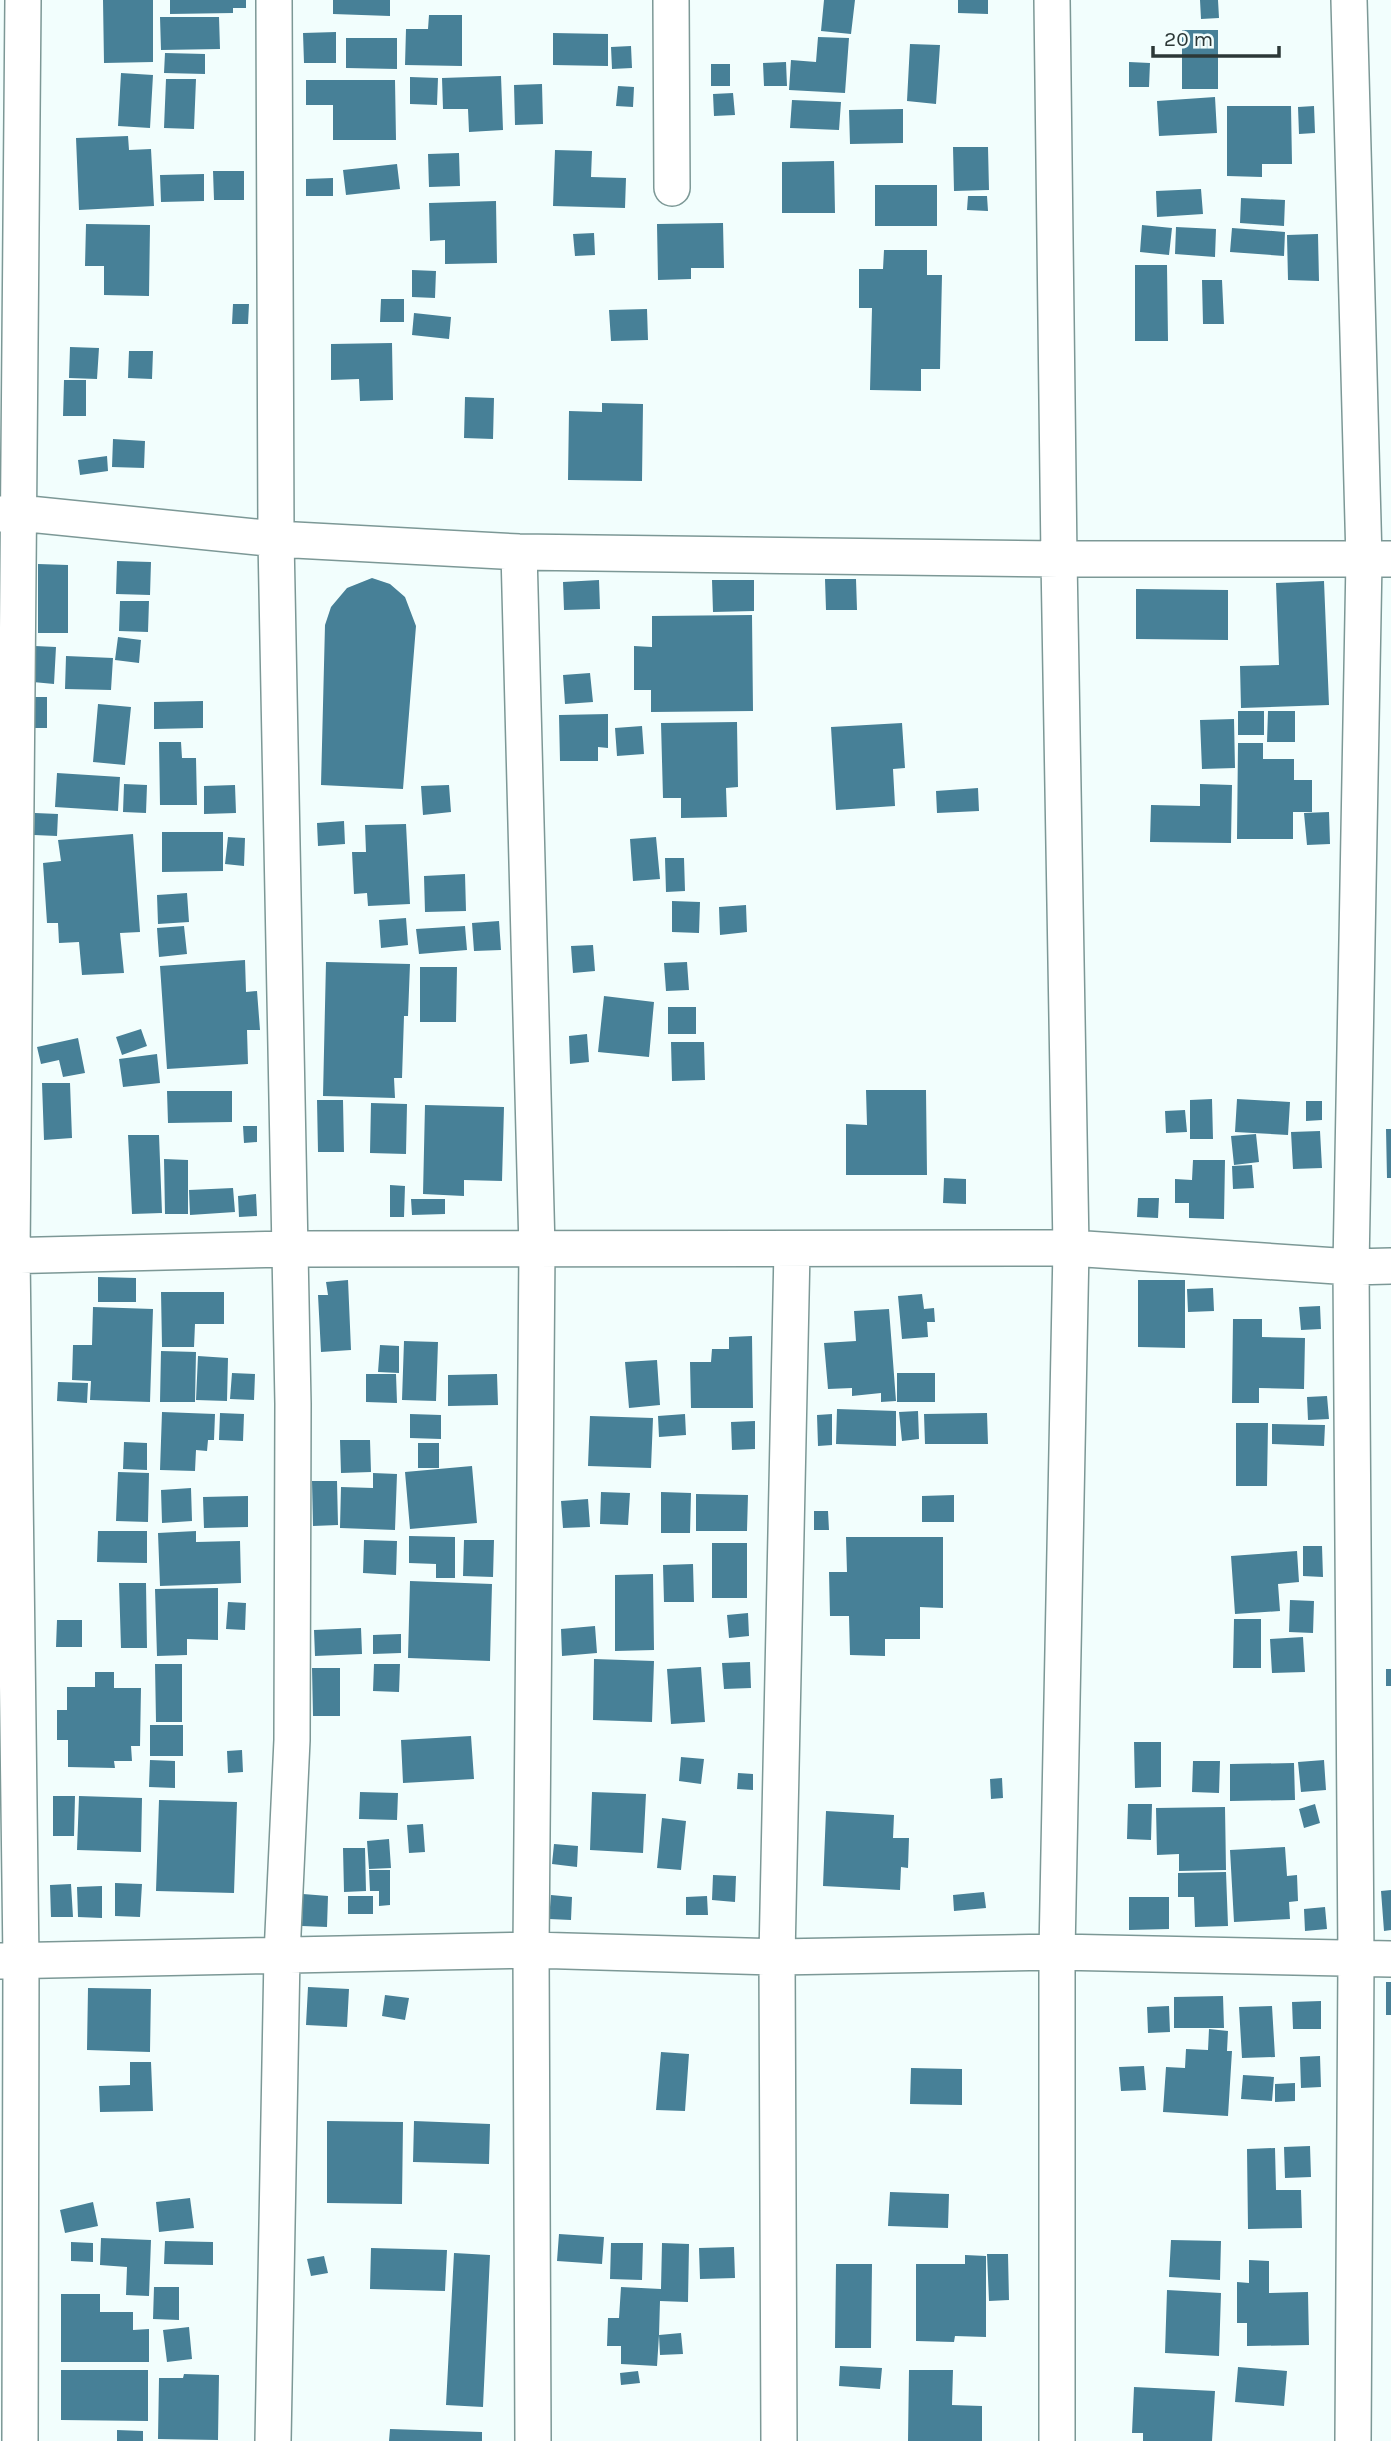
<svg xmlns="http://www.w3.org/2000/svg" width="1391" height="2441" font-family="Karla,sans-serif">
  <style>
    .building { fill: #478097 }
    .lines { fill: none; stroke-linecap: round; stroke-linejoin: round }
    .minor-casing { stroke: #7c9896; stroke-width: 38 }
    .minor { stroke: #fff; stroke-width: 35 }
  </style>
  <rect width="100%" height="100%" fill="#f2fefd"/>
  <path class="building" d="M103,0H153V62L104,63Z
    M170,0H246V8H233V13L170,14Z
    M333,0H390V16L333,14Z
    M824,0H855L851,34L821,31Z
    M958,0H988V14L958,13Z
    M1200,0H1218L1219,18L1201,19Z
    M429,15H462V66L405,65L406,29H428Z
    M160,17H219L220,49L161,50Z
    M1182,30H1218V89H1182Z
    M336,32V63H304L303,33Z
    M553,33L608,34V66L553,65Z
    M818,37L849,38L845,93L789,90L791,60L816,62Z
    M346,38H397V69L346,68Z
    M910,44L940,45L936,104L907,101Z
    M631,46L632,68L612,69L611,47Z
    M165,53L205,54V74L164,73Z
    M786,62L787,86H764L763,63Z
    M1129,62L1150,63L1149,87H1129Z
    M711,64H730V86H711Z
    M121,73L153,75L150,128L118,126Z
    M501,76L503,130L469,132L468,109H443L442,78Z
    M410,77L438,78L437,105L410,104Z
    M166,79H196L194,129L164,128Z
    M306,80H395L396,140H333V105H306Z
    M542,84L543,124L515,125L514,85Z
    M618,86L634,87L633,107L616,106Z
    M733,93L735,115L714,116L713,94Z
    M1215,97L1217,133L1159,136L1157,101Z
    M792,100L841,102L839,130L790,128Z
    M1227,106H1291L1292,164H1262V177L1227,176Z
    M1314,106L1315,133L1299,134L1298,107Z
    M903,109V143L850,144L849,110Z
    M128,136L129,150L151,149L154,206L79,210L76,138Z
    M953,147H988L989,190L954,191Z
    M555,150L592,151L591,177L626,178L625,208L553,206Z
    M459,153L460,186L429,187L428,154Z
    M834,161L835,213H782V162Z
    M397,164L400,189L346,195L343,170Z
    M213,171H244V200H214Z
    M204,174V201L161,202L160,175Z
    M333,178V196H306V179Z
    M875,185H937V226H875Z
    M1201,189L1203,214L1157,217L1156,191Z
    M968,196H987L988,211L967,210Z
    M1241,198L1285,200L1284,226L1240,223Z
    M496,201L497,263L445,264V240L430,241L429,203Z
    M723,223L724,268H691V279L658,280L657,224Z
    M86,224L150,225L149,296L104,295V266H85Z
    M1142,225L1172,228L1169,255L1140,252Z
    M1176,227L1216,229L1215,257L1175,254Z
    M1232,228L1285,232L1284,256L1230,252Z
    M594,233L595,255L575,256L573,234Z
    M1318,234L1319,281L1288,280L1287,235Z
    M884,250H927V275H942L940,369H921V391L870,390L872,308H859V269H883Z
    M1135,265H1167L1168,341H1135Z
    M412,270L436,271L435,298L412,297Z
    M1202,280H1222L1224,324H1203Z
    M381,299H404V322H380Z
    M233,304H249L248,324H232Z
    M647,309L648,340L611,341L609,310Z
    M414,313L451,317L449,339L412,335Z
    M392,343L393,400L360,401L359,379L331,380V344Z
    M70,347L99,348L97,379L69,378Z
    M129,351H153L152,379L128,378Z
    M64,380H86V416H63Z
    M465,397L494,398L493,439L464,438Z
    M602,403L643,404L642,481L568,480L569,411L602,412Z
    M113,439L145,441L144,468L112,467Z
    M107,456L108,471L80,475L78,460Z
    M117,561L151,562L150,595L116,594Z
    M38,564L68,565V633H38Z
    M372,578L390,584L405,597L416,626L403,789L321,785L325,625L331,607L347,588Z
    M825,579H856L857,610H826Z
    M599,580L600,609L564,610L563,582Z
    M712,580H754V611L713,612Z
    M1324,581L1329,705L1241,708L1240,666L1279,665L1276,583Z
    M1136,589L1228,590V640L1136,639Z
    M120,601H149L148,632L119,631Z
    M752,615L753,711L651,712V690H634V646L652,647V616Z
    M118,637L141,640L139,663L115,660Z
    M35,646L56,647L54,684L33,682Z
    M66,656L113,658L111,690L65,689Z
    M590,673L593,702L565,704L563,675Z
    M33,697H47V728H34Z
    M203,701V728L154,729V702Z
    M98,704L131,707L125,765L93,762Z
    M1238,711H1264V735H1238Z
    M1268,711H1295V742H1267Z
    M608,714V748L598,747V761H560L559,715Z
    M1234,719L1235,768L1202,769L1200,720Z
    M737,722L738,787L726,788L727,817L681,818V798H663L661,723Z
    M902,723L905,768L893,769L895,806L836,810L831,727Z
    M642,726L644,754L617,756L615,728Z
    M159,742H181L182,758H196L197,805H160Z
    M1238,743H1263V759H1294V780H1312V812H1293V839H1237Z
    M57,773L120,777L118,811L55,807Z
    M124,784L147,785L146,813L123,812Z
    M1200,784L1232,785L1231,843L1150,842L1151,805L1200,806Z
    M235,785L236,813L204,814V786Z
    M449,785L451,812L423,815L421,786Z
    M978,788L979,811L937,813L936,791Z
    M1329,812L1330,844L1307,845L1304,813Z
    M35,813L58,814L57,836L34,835Z
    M344,821L345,844L318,846L317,823Z
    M406,824L410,904L368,906L367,893L354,894L352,852H366L365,825Z
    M162,832H223V871L162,872Z
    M133,834L140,932L120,933L124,973L82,975L79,942L59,943L58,923H47L43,863L61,861L58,840Z
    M228,837L245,838L244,866L225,864Z
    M656,837L660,879L633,881L630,839Z
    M665,858H684L685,891L666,892Z
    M465,874L466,911L425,912L424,876Z
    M187,893L189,922L158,924L157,895Z
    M672,901L700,902L699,933L672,932Z
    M746,905L747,932L720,935L719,907Z
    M406,918L408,945L381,948L379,920Z
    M499,921L501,950L474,951L472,923Z
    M184,926L187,954L159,957L157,928Z
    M465,926L467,950L419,954L416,929Z
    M593,945L595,971L573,973L571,946Z
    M245,960L246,992L257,991L260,1030H247L248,1064L167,1069L160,966Z
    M326,962L410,964L408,1016H404L402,1078H394L395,1098L323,1096Z
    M687,962L689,990L666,991L664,963Z
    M420,967H457L456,1022H420Z
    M604,996L654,1002L649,1057L598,1052Z
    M668,1007H696V1034H668Z
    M141,1029L147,1046L122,1055L116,1037Z
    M587,1034L589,1062L570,1064L569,1036Z
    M78,1038L85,1073L63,1077L59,1060L41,1064L37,1047Z
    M671,1042H704L705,1080L672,1081Z
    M157,1054L160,1083L123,1087L119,1059Z
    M42,1083H70L72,1138L44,1140Z
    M866,1090H926L927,1175H846V1124L867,1125Z
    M167,1091H232V1122L168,1123Z
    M1212,1099L1213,1139H1190V1100Z
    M1237,1099L1290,1102L1288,1135L1235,1132Z
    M317,1100H343L344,1152H318Z
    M1306,1101H1322V1120L1306,1121Z
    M371,1103L407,1104L406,1154L370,1153Z
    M425,1105L504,1107L502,1181L464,1180V1196L423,1194Z
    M1185,1110L1187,1132L1166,1133L1165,1111Z
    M243,1126H257V1142L244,1143Z
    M1386,1129H1391V1178H1387Z
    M1320,1131L1322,1168L1293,1169L1291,1132Z
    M1256,1134L1259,1162L1234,1165L1231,1136Z
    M128,1135H159L162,1213L132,1214Z
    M164,1159L188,1160V1214H165Z
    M1193,1160H1225L1224,1219L1189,1218V1203H1175V1179L1192,1180Z
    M1252,1165L1254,1188L1233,1189L1232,1166Z
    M944,1178L966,1179V1204L943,1203Z
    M390,1185L405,1186L404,1217H390Z
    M233,1188L235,1212L190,1215L189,1190Z
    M256,1194L257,1216L239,1217L238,1196Z
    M1138,1198H1159L1158,1218L1137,1217Z
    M411,1199H445V1214L412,1215Z
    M98,1277L136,1278V1302H98Z
    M348,1280L351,1350L321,1352L318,1295H328L326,1282Z
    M1138,1280H1185V1348L1138,1347Z
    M1213,1288L1214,1311L1188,1312L1187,1289Z
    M161,1292H224V1324H195L194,1347H162Z
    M922,1294L924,1309L934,1308L935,1322H927L928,1337L902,1339L898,1296Z
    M1320,1306L1321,1329L1301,1330L1299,1307Z
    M93,1307L153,1309L150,1402L90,1400L91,1381L72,1380L73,1345H92Z
    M889,1309L896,1401L881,1402V1393L852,1396V1388L828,1389L824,1343L856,1341L854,1311Z
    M1233,1319H1262V1337L1305,1338L1304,1389L1259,1388V1403H1232Z
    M752,1336L753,1408H691L690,1362H711L712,1349H729V1337Z
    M404,1341L438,1342L436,1401L402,1400Z
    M380,1345L399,1346V1373L378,1372Z
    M161,1351L196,1352L195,1402H160Z
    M198,1356L228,1358L227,1401L196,1400Z
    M657,1360L660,1405L629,1408L625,1362Z
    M232,1373L255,1374L254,1400L230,1399Z
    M897,1373H935V1402H897Z
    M366,1374H396L397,1403L366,1402Z
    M497,1374L498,1405L448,1406V1375Z
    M58,1382L88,1383L87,1403L57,1401Z
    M1327,1396L1329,1419L1308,1420L1307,1397Z
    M837,1409L896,1411V1446L836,1444Z
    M918,1411L919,1439L902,1441L899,1412Z
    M162,1412L215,1414L214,1440H208L207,1451L196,1450L195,1471L160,1470Z
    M220,1413L244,1414L243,1441L219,1440Z
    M987,1413L988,1444H925L924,1414Z
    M410,1414L441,1415V1439L410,1438Z
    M685,1414L686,1435L659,1437L658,1416Z
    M832,1414V1445L818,1446L817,1415Z
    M590,1416L653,1418L651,1468L588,1466Z
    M755,1421V1449L732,1450L731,1422Z
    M1236,1423H1268L1267,1486H1236Z
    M1272,1424L1325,1425L1324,1446L1272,1444Z
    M340,1440H370L371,1472L341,1473Z
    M124,1442L147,1443V1470L123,1469Z
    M418,1443H439V1468H418Z
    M472,1466L477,1523L410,1529L405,1472Z
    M118,1472L149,1473L148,1522L116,1521Z
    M373,1473L397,1474L395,1530L340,1528L341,1487L373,1488Z
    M312,1481H337L338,1525L313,1526Z
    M191,1488L192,1521L162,1523L161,1490Z
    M601,1492L630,1493L628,1525L600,1524Z
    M661,1492L691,1493L690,1533H661Z
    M696,1494L748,1495L747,1531H696Z
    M954,1495V1522H922V1496Z
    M248,1496V1527L204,1528L203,1497Z
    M588,1499L590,1527L563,1528L561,1501Z
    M814,1511H828L829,1530H814Z
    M98,1531H147V1563L97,1562Z
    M196,1531V1542L240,1541L241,1583L160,1586L158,1533Z
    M409,1536L455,1537V1578H436V1564L409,1563Z
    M846,1537H943V1608L920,1607V1639H885V1656L850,1655L849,1616H830L829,1572H847Z
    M364,1540L397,1541L396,1575L363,1573Z
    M464,1540H494L493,1577L463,1576Z
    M712,1543H747V1598H712Z
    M1303,1546H1322L1323,1577L1303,1576Z
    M1297,1551L1299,1582L1278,1584L1280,1611L1235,1614L1231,1556Z
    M693,1564L694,1602H664L663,1565Z
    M653,1574L654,1650L615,1651V1575Z
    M410,1581L492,1584L490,1661L408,1658Z
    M119,1583H146L147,1648H121Z
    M218,1588V1640L187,1639V1655L157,1656L155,1589Z
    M1290,1600L1314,1601L1313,1633L1289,1632Z
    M228,1602L246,1603L245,1630L226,1629Z
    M748,1613L749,1636L729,1638L727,1615Z
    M1234,1619H1261V1668H1233Z
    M57,1620H82V1647H56Z
    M595,1626L597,1653L562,1656L561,1629Z
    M361,1628L362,1654L315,1656L314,1630Z
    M401,1634V1653L373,1654V1635Z
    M1303,1637L1305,1672L1272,1673L1270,1639Z
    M594,1659L654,1661L652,1722L593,1720Z
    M750,1662L751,1688L724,1689L722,1663Z
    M155,1664H182V1722H156Z
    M374,1664H400L399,1692L373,1691Z
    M701,1667L705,1722L671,1724L667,1669Z
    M312,1668H340V1716H313Z
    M1386,1669H1391V1686H1386Z
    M95,1672H114V1688H141L140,1746H131L132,1761H114L115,1768L68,1767V1740H57V1710H67V1687H95Z
    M150,1725H183V1756H150Z
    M471,1736L474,1779L403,1783L401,1740Z
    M1134,1742H1161V1787L1135,1788Z
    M242,1750L243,1772L228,1773L227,1751Z
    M681,1757L704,1759L701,1784L679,1781Z
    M150,1760L175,1761V1788L149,1787Z
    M1324,1760L1326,1790L1301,1792L1298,1762Z
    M1193,1761H1220L1219,1793L1192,1792Z
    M1294,1763L1295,1800L1230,1801V1764Z
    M738,1773L753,1774V1790L737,1789Z
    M1002,1778L1003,1798L991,1799L990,1779Z
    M360,1792L398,1793L397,1820L359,1819Z
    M592,1792L646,1794L643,1853L590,1850Z
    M53,1796H75L74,1836H53Z
    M79,1796L142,1798L141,1852L77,1850Z
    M159,1800L237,1802L234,1893L156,1891Z
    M1128,1804H1152L1151,1840L1127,1839Z
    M1315,1804L1320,1823L1304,1828L1299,1809Z
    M1225,1807L1226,1870L1179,1871V1854L1157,1855L1156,1808Z
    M826,1811L894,1815L893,1838H909L908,1868L901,1867L900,1890L823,1886Z
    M662,1818L686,1821L681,1870L657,1868Z
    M423,1824L425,1852L409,1853L407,1825Z
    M389,1839L391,1868L369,1869L367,1841Z
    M554,1844L578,1846L577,1867L552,1864Z
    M1285,1847L1287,1876L1297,1875L1298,1901L1289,1902L1290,1919L1234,1922L1230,1850Z
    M343,1848H365L366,1891L344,1892Z
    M369,1870H390V1905L379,1906V1891H370Z
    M1226,1872L1228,1926L1195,1927L1194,1897H1178V1873Z
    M713,1875L736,1876L735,1902L712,1900Z
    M115,1883L142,1884L140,1917L115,1916Z
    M71,1884L73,1917H51L50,1885Z
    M102,1886V1918L78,1917L77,1887Z
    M1391,1890V1930L1384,1931L1381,1891Z
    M984,1892L986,1908L954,1911L953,1895Z
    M303,1894L328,1896L327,1927L302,1926Z
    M551,1895L572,1897L571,1920L549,1919Z
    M348,1896H373V1914H348Z
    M707,1896L708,1915H686V1897Z
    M1129,1897H1169V1929L1129,1930Z
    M1325,1907L1327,1929L1305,1931L1304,1909Z
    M1386,1982H1391V2015H1386Z
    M308,1987L349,1989L347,2027L306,2025Z
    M88,1988L151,1989L150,2052L87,2050Z
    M385,1995L409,1998L405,2020L382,2016Z
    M1223,1996L1224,2028H1174V1997Z
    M1321,2001V2029H1293L1292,2002Z
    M1169,2006L1170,2032L1148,2033L1147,2007Z
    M1272,2006L1275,2057L1242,2058L1239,2007Z
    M1209,2029L1228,2031L1227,2051H1232L1228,2116L1163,2112L1166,2067L1185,2068L1186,2049L1208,2050Z
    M661,2052L689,2054L685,2111L656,2110Z
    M1320,2056L1321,2087L1301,2088L1300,2057Z
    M130,2062H151L153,2111L100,2112L99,2086L130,2085Z
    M1144,2066L1146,2090L1121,2091L1119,2067Z
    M911,2068L962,2069V2105L910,2104Z
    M1243,2075L1274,2077L1272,2101L1241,2099Z
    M1295,2083V2101L1275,2102V2084Z
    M327,2121L403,2122L402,2204L327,2203Z
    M414,2121L490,2124L489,2164L413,2162Z
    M1310,2146L1311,2177L1285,2178L1284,2147Z
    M1275,2148L1276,2190H1301L1302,2228L1248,2229L1247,2149Z
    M890,2192L949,2194L948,2228L888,2226Z
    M190,2198L194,2228L159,2232L156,2202Z
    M93,2202L98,2226L65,2233L60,2210Z
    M559,2234L604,2237L602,2264L557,2261Z
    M101,2238L151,2240L149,2296L126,2295L127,2267L100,2265Z
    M1171,2240L1221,2241L1220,2280L1169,2277Z
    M165,2241L213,2242V2265L164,2264Z
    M71,2242L93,2243V2262L71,2261Z
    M611,2243H643L642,2280L610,2279Z
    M662,2243L689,2244L688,2302L660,2301L659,2335L681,2333L683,2354L660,2355L659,2335L657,2366L621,2364V2346H607L608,2318H619L621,2287L661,2289Z
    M734,2247L735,2278L700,2279L699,2248Z
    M371,2248L447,2250L445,2291L370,2289Z
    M454,2253L490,2255L483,2407L446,2405Z
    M987,2254H1008L1009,2300L989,2301Z
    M965,2255L986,2256V2337L955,2336L954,2342L916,2341V2264H965Z
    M324,2256L328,2273L311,2276L307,2259Z
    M1249,2260L1269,2261V2293L1308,2292L1309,2345L1247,2346V2323H1237V2282L1249,2283Z
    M836,2264H872L871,2348H835Z
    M154,2287H179V2320L153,2319Z
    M1167,2290L1221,2293L1219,2356L1165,2353Z
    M61,2294H100V2312H133V2330L149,2329V2362H61Z
    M189,2327L192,2359L167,2362L163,2330Z
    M840,2366L882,2368L880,2389L839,2386Z
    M1238,2367L1287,2371L1284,2406L1235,2402Z
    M61,2370H148V2421L61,2420Z
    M909,2370H953L952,2405L982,2406V2441H908Z
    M638,2371L640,2383L621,2385L620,2373Z
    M184,2374L219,2375L218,2440L158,2439L159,2378H183Z
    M1134,2387L1215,2391L1212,2441H1143V2433H1132Z
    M390,2429L482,2432V2441H389Z
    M117,2430L143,2431V2441H117Z"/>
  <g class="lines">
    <defs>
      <path id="minor" d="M671,0L672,188
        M1052,0L1059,559L1071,1248L1057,1952V2441
        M1349,0L1364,560L1351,1267L1356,1960L1353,2441
        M0,514L19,513L276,539L519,552L1059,559H1391
        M519,552L537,1249L531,1950L533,2441
        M0,1256L289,1249L1071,1248L1351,1267L1391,1266
        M0,1961L531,1950L777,1957L1057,1952L1391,1959
        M20,2441L21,1961L12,1255L23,0
        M273,2441L282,1955L292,1740L293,1404L276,539L274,0
        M779,2441L777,1957L792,1250"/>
    </defs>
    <use href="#minor" class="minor-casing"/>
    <use href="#minor" class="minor"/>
  </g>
  <path d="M1153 46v10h126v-10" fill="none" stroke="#2c3837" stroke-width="3.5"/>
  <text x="1164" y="46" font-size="21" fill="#2c3837" stroke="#f2fefd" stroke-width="5" paint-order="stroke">20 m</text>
</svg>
